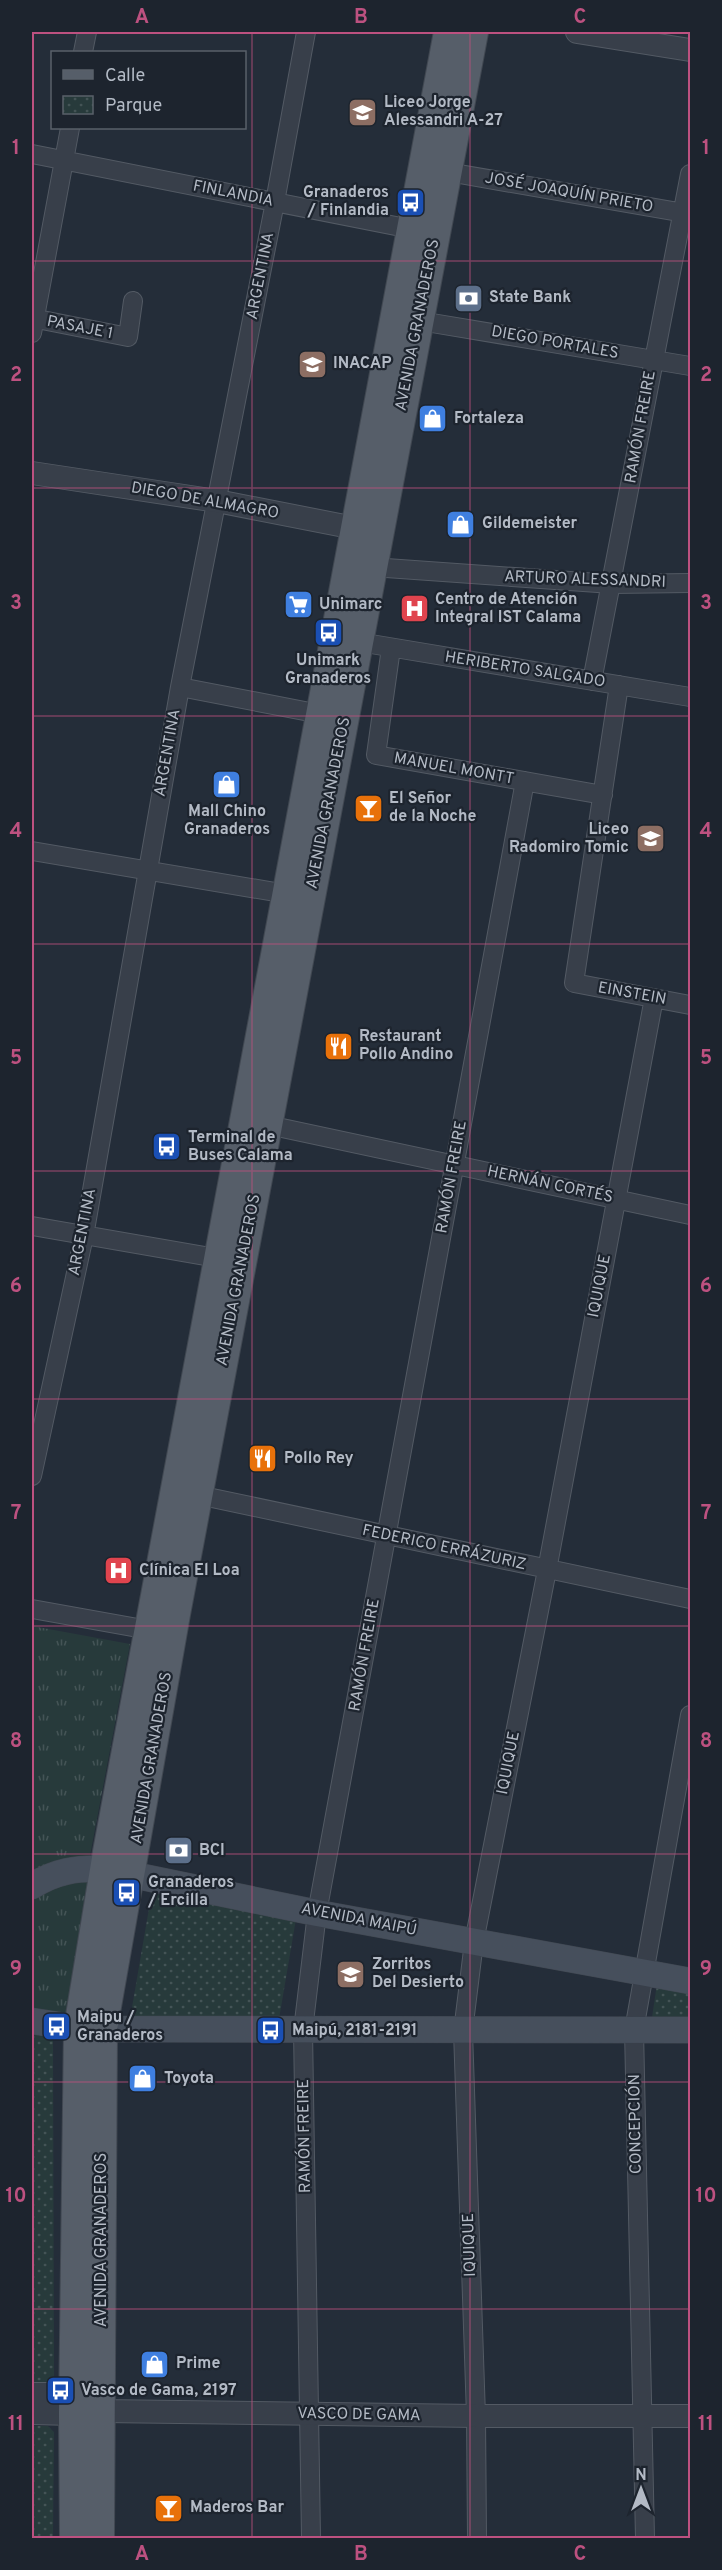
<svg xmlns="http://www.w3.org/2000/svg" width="722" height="2570" font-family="Overpass,sans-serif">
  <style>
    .grass { fill: url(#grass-tufts) }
    .park { fill: url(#park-dots) }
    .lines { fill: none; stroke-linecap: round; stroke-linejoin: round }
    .minor-casing { stroke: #535a64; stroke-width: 20 }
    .tertiary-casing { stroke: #535a64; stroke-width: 24 }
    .secondary-casing { stroke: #414852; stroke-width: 27 }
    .primary-casing { stroke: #414852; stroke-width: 30 }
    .minor { stroke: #383f4a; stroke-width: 18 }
    .tertiary { stroke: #383f4a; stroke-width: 22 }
    .secondary { stroke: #464f5c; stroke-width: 26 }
    .primary { stroke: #565e69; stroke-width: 28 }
    .grid { fill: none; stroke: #bd5180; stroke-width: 1.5; stroke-opacity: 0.55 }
    .labels { text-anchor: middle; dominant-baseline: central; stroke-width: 4.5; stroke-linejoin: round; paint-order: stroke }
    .poi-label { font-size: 16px; font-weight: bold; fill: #b3bac5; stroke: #1d242e; text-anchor: start }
    .street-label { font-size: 16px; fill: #b3bac5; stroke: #1d242e }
    .neatline { fill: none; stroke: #bd5180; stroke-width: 2 }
    .grid-label { font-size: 20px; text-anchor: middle; font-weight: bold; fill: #bd5180 }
  </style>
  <defs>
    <pattern id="grass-tufts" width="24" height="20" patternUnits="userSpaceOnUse" patternTransform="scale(1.5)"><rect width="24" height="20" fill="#273a3b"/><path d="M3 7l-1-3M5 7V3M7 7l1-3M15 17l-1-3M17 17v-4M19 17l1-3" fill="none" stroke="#445456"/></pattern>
    <pattern id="park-dots" width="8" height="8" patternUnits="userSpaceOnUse" patternTransform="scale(1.5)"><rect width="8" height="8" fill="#273a3b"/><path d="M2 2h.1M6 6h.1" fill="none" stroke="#445456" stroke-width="1.8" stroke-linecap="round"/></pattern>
  </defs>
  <rect width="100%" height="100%" fill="#242d39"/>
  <path class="grass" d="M32,1626L130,1644L89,1861L32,1875Z
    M94,1878L70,2015L32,2009V1898L52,1885Z"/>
  <path class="park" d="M152,1891L296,1919L279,2019H130Z
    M657,1984L690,1990V2025L651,2024Z
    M32,2031L53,2035L54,2383H32Z
    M32,2426H48L54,2432L53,2538H32Z"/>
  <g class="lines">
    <defs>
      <path id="minor" d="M83,52L87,32
        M32,154L421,231
        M448,172L690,214
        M32,318L128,337L133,301
        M420,321L690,366
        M32,333L70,128
        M372,567L612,584L690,583
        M359,642L690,697
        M391,648L376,755L603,795
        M592,681L690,174
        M619,685L574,983L690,1005
        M180,687L320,714
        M32,851L287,894
        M268,1125L690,1215
        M32,1226L228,1260
        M32,1476L84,1236L180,687L275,202L306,32
        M198,1495L690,1599
        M32,1609L149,1630
        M311,2538L303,2030L317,1913L525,781
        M477,2538L476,2416L463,2031L474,1942L547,1570L654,998
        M645,2538L634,2030L690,1715"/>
      <path id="tertiary" d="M577,32L690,50
        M32,473L217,501L370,531
        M32,2394H74L102,2411L476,2416H690
        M32,2413L73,2414"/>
      <path id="secondary" d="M32,1886C56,1871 76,1868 104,1869L317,1913L690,1981
        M32,2021L78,2028L103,2029L690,2030"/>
      <path id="primary" d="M74,2538L73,2414L78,2028L107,1852L448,32
        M100,2538L103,2029L176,1614L474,32"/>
    </defs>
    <use href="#minor" class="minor-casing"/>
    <use href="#tertiary" class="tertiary-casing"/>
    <use href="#secondary" class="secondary-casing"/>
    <use href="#primary" class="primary-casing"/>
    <use href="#minor" class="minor"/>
    <use href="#tertiary" class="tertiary"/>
    <use href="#secondary" class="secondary"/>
    <use href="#primary" class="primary"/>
  </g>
  <path class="grid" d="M252,32V2538M470,32V2538M32,261H690M32,488H690M32,716H690M32,944H690M32,1171H690M32,1399H690M32,1626H690M32,1854H690M32,2082H690M32,2309H690"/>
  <defs>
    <symbol id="school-square" viewBox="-11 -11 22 22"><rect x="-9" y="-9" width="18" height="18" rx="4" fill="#8d6e63" stroke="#1d242e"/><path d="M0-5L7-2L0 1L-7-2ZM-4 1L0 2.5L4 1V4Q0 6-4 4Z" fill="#fff"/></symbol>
    <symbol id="bus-square" viewBox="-11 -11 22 22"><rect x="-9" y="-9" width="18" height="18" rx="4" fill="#1a4fb4" stroke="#1d242e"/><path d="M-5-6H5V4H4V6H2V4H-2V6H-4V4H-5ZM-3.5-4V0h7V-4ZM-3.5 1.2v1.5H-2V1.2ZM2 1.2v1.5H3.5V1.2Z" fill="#fff"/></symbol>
    <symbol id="bank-square" viewBox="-11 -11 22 22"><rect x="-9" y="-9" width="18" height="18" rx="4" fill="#5c6f8a" stroke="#1d242e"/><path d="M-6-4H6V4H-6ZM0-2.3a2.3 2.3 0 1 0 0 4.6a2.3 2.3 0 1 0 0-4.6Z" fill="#fff"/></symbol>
    <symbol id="university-square" viewBox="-11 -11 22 22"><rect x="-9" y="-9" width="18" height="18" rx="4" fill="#8d6e63" stroke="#1d242e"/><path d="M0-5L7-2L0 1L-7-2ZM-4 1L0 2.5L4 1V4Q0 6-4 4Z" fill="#fff"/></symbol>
    <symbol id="shop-square" viewBox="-11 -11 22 22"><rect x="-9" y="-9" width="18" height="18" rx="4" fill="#3f7fe0" stroke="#1d242e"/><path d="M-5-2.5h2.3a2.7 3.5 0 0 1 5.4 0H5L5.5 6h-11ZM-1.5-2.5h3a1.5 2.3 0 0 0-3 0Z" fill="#fff"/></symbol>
    <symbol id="supermarket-square" viewBox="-11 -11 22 22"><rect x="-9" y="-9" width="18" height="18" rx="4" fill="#3f7fe0" stroke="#1d242e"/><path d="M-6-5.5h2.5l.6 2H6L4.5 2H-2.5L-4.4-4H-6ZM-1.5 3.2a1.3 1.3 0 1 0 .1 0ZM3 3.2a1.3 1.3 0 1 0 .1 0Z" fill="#fff"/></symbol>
    <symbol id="hospital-square" viewBox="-11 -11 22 22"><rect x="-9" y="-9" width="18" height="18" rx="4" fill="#e0444e" stroke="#1d242e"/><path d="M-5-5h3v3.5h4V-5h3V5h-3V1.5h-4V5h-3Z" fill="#fff"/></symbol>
    <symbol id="bar-square" viewBox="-11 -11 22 22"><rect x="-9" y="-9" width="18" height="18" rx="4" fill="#e8710a" stroke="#1d242e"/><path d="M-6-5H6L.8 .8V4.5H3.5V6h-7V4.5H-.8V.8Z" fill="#fff"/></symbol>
    <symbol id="restaurant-square" viewBox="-11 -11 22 22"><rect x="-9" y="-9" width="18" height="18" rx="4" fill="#e8710a" stroke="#1d242e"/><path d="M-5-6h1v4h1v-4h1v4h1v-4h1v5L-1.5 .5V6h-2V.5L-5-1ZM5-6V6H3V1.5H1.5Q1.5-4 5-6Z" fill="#fff"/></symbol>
  </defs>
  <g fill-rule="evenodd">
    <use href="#school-square" x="346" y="96" width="33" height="33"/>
    <use href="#bus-square" x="394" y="186" width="33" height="33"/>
    <use href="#bank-square" x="452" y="282" width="33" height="33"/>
    <use href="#university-square" x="296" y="348" width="33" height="33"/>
    <use href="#shop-square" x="416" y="402" width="33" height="33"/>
    <use href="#shop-square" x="444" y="508" width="33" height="33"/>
    <use href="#supermarket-square" x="282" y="588" width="33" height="33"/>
    <use href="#hospital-square" x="398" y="592" width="33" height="33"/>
    <use href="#bus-square" x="312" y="616" width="33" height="33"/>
    <use href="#shop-square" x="210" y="768" width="33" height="33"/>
    <use href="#bar-square" x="352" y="792" width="33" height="33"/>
    <use href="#school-square" x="634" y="822" width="33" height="33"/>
    <use href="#restaurant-square" x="322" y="1030" width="33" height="33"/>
    <use href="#bus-square" x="150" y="1130" width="33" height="33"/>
    <use href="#restaurant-square" x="246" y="1442" width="33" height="33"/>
    <use href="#hospital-square" x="102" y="1554" width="33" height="33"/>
    <use href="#bank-square" x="162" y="1834" width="33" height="33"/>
    <use href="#bus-square" x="110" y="1876" width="33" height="33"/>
    <use href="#school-square" x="334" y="1958" width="33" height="33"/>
    <use href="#bus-square" x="40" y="2010" width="33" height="33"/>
    <use href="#bus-square" x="254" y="2014" width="33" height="33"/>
    <use href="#shop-square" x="126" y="2062" width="33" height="33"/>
    <use href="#shop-square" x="138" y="2348" width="33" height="33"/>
    <use href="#bus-square" x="44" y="2374" width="33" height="33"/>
    <use href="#bar-square" x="152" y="2492" width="33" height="33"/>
  </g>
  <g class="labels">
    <g class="poi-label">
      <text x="384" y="103">Liceo Jorge<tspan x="384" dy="18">Alessandri A-27</tspan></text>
      <text x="389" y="193" text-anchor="end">Granaderos<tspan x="389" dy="18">/ Finlandia</tspan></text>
      <text x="489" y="298">State Bank</text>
      <text x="333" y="364">INACAP</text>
      <text x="454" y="419">Fortaleza</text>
      <text x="482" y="524">Gildemeister</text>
      <text x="435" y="600">Centro de Atención<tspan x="435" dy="18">Integral IST Calama</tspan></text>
      <text x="319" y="605">Unimarc</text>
      <text x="328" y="661" text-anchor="middle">Unimark<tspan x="328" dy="18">Granaderos</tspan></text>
      <text x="389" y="799">El Señor<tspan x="389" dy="18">de la Noche</tspan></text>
      <text x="227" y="812" text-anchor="middle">Mall Chino<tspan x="227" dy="18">Granaderos</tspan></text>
      <text x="629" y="830" text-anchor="end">Liceo<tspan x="629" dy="18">Radomiro Tomic</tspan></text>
      <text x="359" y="1037">Restaurant<tspan x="359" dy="18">Pollo Andino</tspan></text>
      <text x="188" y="1138">Terminal de<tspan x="188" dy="18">Buses Calama</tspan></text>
      <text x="284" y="1459">Pollo Rey</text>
      <text x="139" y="1571">Clínica El Loa</text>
      <text x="199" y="1851">BCI</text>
      <text x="148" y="1883">Granaderos<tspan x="148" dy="18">/ Ercilla</tspan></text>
      <text x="372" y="1965">Zorritos<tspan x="372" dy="18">Del Desierto</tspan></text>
      <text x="77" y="2018">Maipu /<tspan x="77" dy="18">Granaderos</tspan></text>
      <text x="292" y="2031">Maipú, 2181-2191</text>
      <text x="164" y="2079">Toyota</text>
      <text x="176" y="2364">Prime</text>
      <text x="81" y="2391">Vasco de Gama, 2197</text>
      <text x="190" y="2508">Maderos Bar</text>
    </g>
    <g class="street-label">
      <text transform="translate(569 193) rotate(10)">JOSÉ JOAQUÍN PRIETO</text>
      <text transform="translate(233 194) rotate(11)">FINLANDIA</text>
      <text transform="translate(261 276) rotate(-79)">ARGENTINA</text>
      <text transform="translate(418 325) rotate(-79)">AVENIDA GRANADEROS</text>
      <text transform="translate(80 328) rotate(11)">PASAJE 1</text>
      <text transform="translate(555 343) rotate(10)">DIEGO PORTALES</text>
      <text transform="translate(641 427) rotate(-80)">RAMÓN FREIRE</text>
      <text transform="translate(205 501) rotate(10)">DIEGO DE ALMAGRO</text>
      <text transform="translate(585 580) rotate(2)">ARTURO ALESSANDRI</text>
      <text transform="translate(525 670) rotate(9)">HERIBERTO SALGADO</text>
      <text transform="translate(168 753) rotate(-80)">ARGENTINA</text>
      <text transform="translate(454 769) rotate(10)">MANUEL MONTT</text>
      <text transform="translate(329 803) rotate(-79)">AVENIDA GRANADEROS</text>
      <text transform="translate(632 994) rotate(10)">EINSTEIN</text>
      <text transform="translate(452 1177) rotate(-80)">RAMÓN FREIRE</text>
      <text transform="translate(550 1185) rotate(12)">HERNÁN CORTÉS</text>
      <text transform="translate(83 1232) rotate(-79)">ARGENTINA</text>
      <text transform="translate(239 1280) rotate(-79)">AVENIDA GRANADEROS</text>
      <text transform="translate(600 1286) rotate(-79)">IQUIQUE</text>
      <text transform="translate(444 1548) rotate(12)">FEDERICO ERRÁZURIZ</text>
      <text transform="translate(365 1655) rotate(-80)">RAMÓN FREIRE</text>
      <text transform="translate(152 1758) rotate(-80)">AVENIDA GRANADEROS</text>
      <text transform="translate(509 1763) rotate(-79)">IQUIQUE</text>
      <text transform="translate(359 1920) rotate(11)">AVENIDA MAIPÚ</text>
      <text transform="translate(636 2124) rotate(-91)">CONCEPCIÓN</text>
      <text transform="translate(305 2136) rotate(-91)">RAMÓN FREIRE</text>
      <text transform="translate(102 2240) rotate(-90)">AVENIDA GRANADEROS</text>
      <text transform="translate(470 2245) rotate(-92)">IQUIQUE</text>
      <text transform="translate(359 2415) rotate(1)">VASCO DE GAMA</text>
    </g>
  </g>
  <rect width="722" height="2570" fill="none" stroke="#1d242e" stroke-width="66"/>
  <rect x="51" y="51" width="195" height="78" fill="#1d242e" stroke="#59606a" stroke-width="1.5"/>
  <rect x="63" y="70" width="30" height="9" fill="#565e69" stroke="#59606a" stroke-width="1.5"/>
  <text x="105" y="81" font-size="18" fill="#b3bac5">Calle</text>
  <rect x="63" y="96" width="30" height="18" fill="url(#park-dots)" stroke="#59606a" stroke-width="1.5"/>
  <text x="105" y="111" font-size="18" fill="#b3bac5">Parque</text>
  <g transform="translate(641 2489)" stroke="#1d242e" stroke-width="4.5" paint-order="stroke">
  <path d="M0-4.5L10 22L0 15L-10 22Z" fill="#b3bac5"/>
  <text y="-9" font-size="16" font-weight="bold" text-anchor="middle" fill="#b3bac5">N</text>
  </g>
  <rect x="33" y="33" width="656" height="2504" class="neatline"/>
  <g class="grid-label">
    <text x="142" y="23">A</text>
    <text x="361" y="23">B</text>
    <text x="580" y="23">C</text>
    <text x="16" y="154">1</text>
    <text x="706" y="154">1</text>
    <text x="16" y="381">2</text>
    <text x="706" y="381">2</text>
    <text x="16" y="609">3</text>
    <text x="706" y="609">3</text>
    <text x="16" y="837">4</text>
    <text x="706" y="837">4</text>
    <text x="16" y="1064">5</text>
    <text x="706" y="1064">5</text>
    <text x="16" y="1292">6</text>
    <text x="706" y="1292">6</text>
    <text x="16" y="1519">7</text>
    <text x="706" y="1519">7</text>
    <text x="16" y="1747">8</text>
    <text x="706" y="1747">8</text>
    <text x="16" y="1975">9</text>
    <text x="706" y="1975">9</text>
    <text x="16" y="2202">10</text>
    <text x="706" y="2202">10</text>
    <text x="16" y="2430">11</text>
    <text x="706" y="2430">11</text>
    <text x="142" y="2560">A</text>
    <text x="361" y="2560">B</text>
    <text x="580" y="2560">C</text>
  </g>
</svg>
